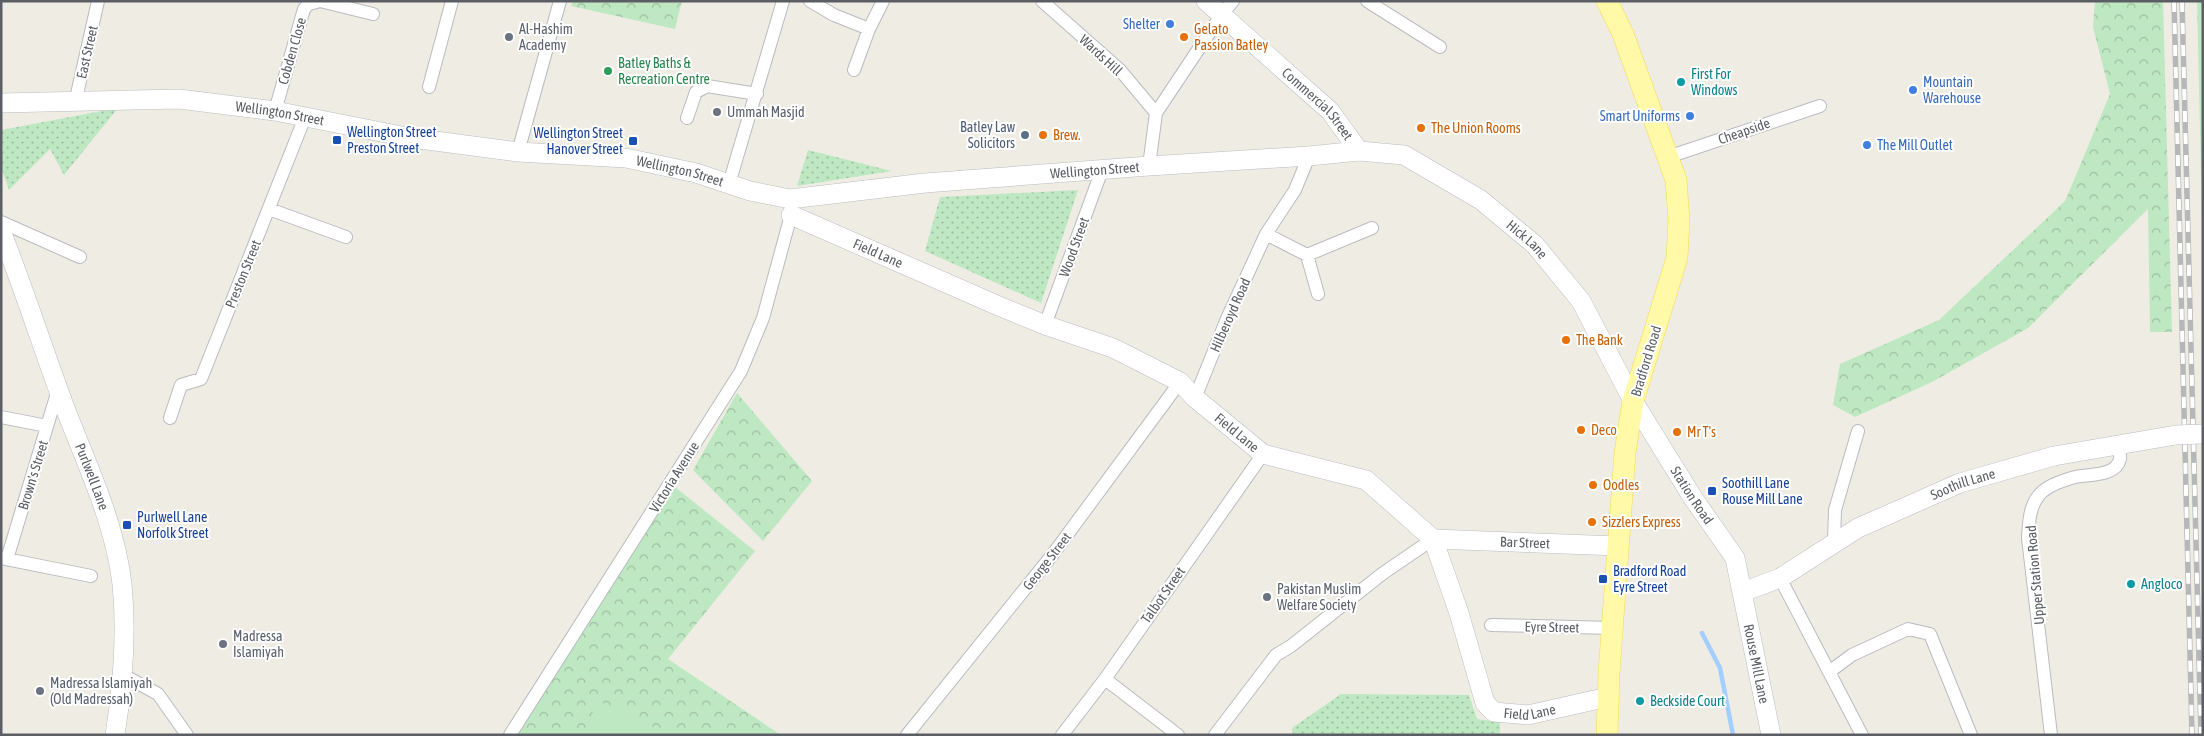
<svg xmlns="http://www.w3.org/2000/svg" width="2204" height="736" font-family="'Asap Condensed',sans-serif">
  <style>
    .grass { fill: url(#grass-dots) }
    .forest { fill: url(#forest-crowns) }
    .pitch { fill: #bee8c2 }
    .lines { fill: none; stroke-linecap: round; stroke-linejoin: round }
    .stream { stroke: #a3ceff; stroke-width: 4.5 }
    .street-casing { stroke: #b8bbc0; stroke-width: 14 }
    .secondary-casing { stroke: #b9bcc2; stroke-width: 20 }
    .primary-casing { stroke: #f8d953; stroke-width: 22 }
    .street { stroke: #fff; stroke-width: 12 }
    .secondary { stroke: #fff; stroke-width: 19 }
    .primary { stroke: #fff9a8; stroke-width: 21 }
    .rail-casing { stroke: #b6b7b8; stroke-width: 5.5 }
    .rail { stroke: #fff; stroke-width: 4; stroke-dasharray: 11; stroke-linecap: butt }
    .secondary-bridge-casing { stroke: #b9bcc2; stroke-width: 20; stroke-linecap: butt }
    .secondary-bridge { stroke: #fff; stroke-width: 19 }
    .shop-dot { fill: #3f7fe0; stroke: #fff; stroke-width: 2 }
    .worship-dot { fill: #6b7280; stroke: #fff; stroke-width: 2 }
    .food-dot { fill: #e8710a; stroke: #fff; stroke-width: 2 }
    .leisure-dot { fill: #2e9e5b; stroke: #fff; stroke-width: 2 }
    .culture-dot { fill: #0f9aa8; stroke: #fff; stroke-width: 2 }
    .service-dot { fill: #5c6f8a; stroke: #fff; stroke-width: 2 }
    .transit-dot { fill: #1a4fb4; stroke: #fff; stroke-width: 2 }
    .labels { text-anchor: middle; dominant-baseline: central; stroke-width: 4; stroke-linejoin: round; paint-order: stroke }
    .shop-label { font-size: 14px; fill: #366cbe; stroke: #fff; text-anchor: end }
    .worship-label { font-size: 14px; fill: #5b616d; stroke: #fff; text-anchor: start }
    .food-label { font-size: 14px; fill: #c56008; stroke: #fff; text-anchor: start }
    .street-label { font-size: 14px; fill: #5b5f65; stroke: #fff }
    .leisure-label { font-size: 14px; fill: #27864d; stroke: #fff; text-anchor: start }
    .culture-label { font-size: 14px; fill: #0d838f; stroke: #fff; text-anchor: start }
    .service-label { font-size: 14px; fill: #4e5e75; stroke: #fff; text-anchor: end }
    .transit-label { font-size: 14px; fill: #164399; stroke: #fff; text-anchor: start }
  </style>
  <defs>
    <pattern id="grass-dots" width="8" height="8" patternUnits="userSpaceOnUse" patternTransform="scale(1.25)"><rect width="8" height="8" fill="#bee8c2"/><path d="M2 2h.1M6 6h.1" fill="none" stroke="#9dbfa1" stroke-width="1.8" stroke-linecap="round"/></pattern>
    <pattern id="forest-crowns" width="20" height="18" patternUnits="userSpaceOnUse" patternTransform="scale(1.25)"><rect width="20" height="18" fill="#bee8c2"/><path d="M2 6a3 3 0 1 1 6 0M12 15a3 3 0 1 1 6 0" fill="none" stroke="#9dbfa1"/></pattern>
  </defs>
  <rect width="100%" height="100%" fill="#efede3"/>
  <path class="grass" d="M118,108L64,175L50,149L9,190L1,167V130Z
    M808,150L892,171L797,186Z
    M1078,190L1041,303L925,251L940,197Z
    M1341,694L1469,695L1477,719L1500,722V735H1293L1292,728Z"/>
  <path class="forest" d="M573,1H682L675,29L571,6Z
    M2095,1H2163L2172,332H2150L2148,209L2028,328L1932,382L1855,417L1833,405L1840,364L1939,320L2065,201L2110,94L2093,27Z
    M2197,1H2203V258Z
    M737,393L812,481L763,541L693,470Z
    M675,487L755,551L668,659L781,735H517Z"/>
  <path class="pitch" d="M598,701L670,735H582Z"/>
  <g class="lines">
    <path class="stream" d="M1702,633L1720,668L1733,735"/>
    <defs>
      <path id="street" d="M320,1L373,14
        M810,1L834,15L869,29
        M1042,1L1120,70L1156,113
        M1367,1L1440,47
        M854,70L869,29L883,1
        M429,87L452,1
        M75,103L98,1
        M275,111L304,9L309,4L320,1
        M687,118L696,92L707,86L757,94
        M518,152L560,1
        M1668,157L1820,106
        M1149,166L1156,113L1222,14L1233,1
        M729,184L783,1
        M269,209L346,237
        M1,222L80,257
        M1266,234L1307,255L1372,228
        M1307,255L1318,294
        M1045,325L1102,170
        M1195,398L1226,321L1266,234L1295,190L1309,156
        M1,417L47,426
        M170,418L181,385L201,379L305,117
        M1834,542L1835,510L1858,431
        M1,558L91,576
        M7,559L58,390
        M1780,578L1862,735
        M1491,625L1613,628
        M1829,672L1852,655L1908,629L1930,634L1971,735
        M123,675L158,694L187,735
        M1105,679L1178,735
        M510,735L741,371L763,318L791,215V208
        M907,735L1053,554L1180,382
        M1062,735L1105,679L1263,454
        M1215,735L1276,655L1291,646L1382,574L1433,539
        M2051,735L2028,538C2029,523 2029,506 2040,494C2048,485 2064,480 2075,477C2088,474 2116,477 2120,459C2121,455 2118,448 2118,444"/>
      <g id="secondary">
        <path id="s1" d="M1206,1L1330,111L1359,151"/>
        <path id="s2" d="M1,103L179,99L275,111L412,138L518,152L626,158L696,173L750,191L790,199L925,183L1149,166L1309,156L1359,151L1404,155L1481,200L1535,245L1581,301L1633,401L1693,498L1735,558L1771,735"/>
        <path id="s3" d="M791,215L1001,307L1045,325L1113,348L1180,382L1195,398L1263,454L1366,480L1433,539L1459,613L1485,703L1494,712L1528,715L1608,697"/>
        <path id="s4" d="M1,231C24,289 43,349 65,408C87,465 115,523 122,584C127,635 123,685 115,735"/>
        <path id="s5" d="M1433,539L1618,546"/>
        <path id="s6" d="M1743,592L1780,578L1858,528L1960,483L2054,456L2176,435"/>
      </g>
      <path id="primary" d="M1607,1L1623,34L1676,180L1679,220L1677,258L1633,401L1625,453L1609,673L1607,735"/>
    </defs>
    <use href="#street" class="street-casing"/>
    <use href="#secondary" class="secondary-casing"/>
    <use href="#primary" class="primary-casing"/>
    <use href="#street" class="street"/>
    <use href="#secondary" class="secondary"/>
    <use href="#primary" class="primary"/>
    <defs>
      <path id="rail" d="M2174,1L2192,735
        M2182,1L2201,735"/>
    </defs>
    <use href="#rail" class="rail-casing"/>
    <use href="#rail" class="rail"/>
    <defs>
      <path id="secondary-bridge" d="M2176,435L2203,434"/>
    </defs>
    <use href="#secondary-bridge" class="secondary-bridge-casing"/>
    <use href="#secondary-bridge" class="secondary-bridge"/>
  </g>
  <g class="shop-dot">
    <circle cx="1170" cy="24" r="5"/>
    <circle cx="1913" cy="90" r="5"/>
    <circle cx="1690" cy="116" r="5"/>
    <circle cx="1867" cy="145" r="5"/>
  </g>
  <g class="worship-dot">
    <circle cx="509" cy="37" r="5"/>
    <circle cx="717" cy="112" r="5"/>
    <circle cx="1267" cy="597" r="5"/>
    <circle cx="223" cy="644" r="5"/>
    <circle cx="40" cy="691" r="5"/>
  </g>
  <g class="food-dot">
    <circle cx="1184" cy="37" r="5"/>
    <circle cx="1421" cy="128" r="5"/>
    <circle cx="1043" cy="135" r="5"/>
    <circle cx="1566" cy="340" r="5"/>
    <circle cx="1581" cy="430" r="5"/>
    <circle cx="1677" cy="432" r="5"/>
    <circle cx="1593" cy="485" r="5"/>
    <circle cx="1592" cy="522" r="5"/>
  </g>
  <circle class="leisure-dot" cx="608" cy="71" r="5"/>
  <g class="culture-dot">
    <circle cx="1681" cy="82" r="5"/>
    <circle cx="2131" cy="584" r="5"/>
    <circle cx="1640" cy="701" r="5"/>
  </g>
  <circle class="service-dot" cx="1025" cy="135" r="5"/>
  <g class="transit-dot">
    <rect x="332" y="135" width="10" height="10" rx="2.5"/>
    <rect x="628" y="136" width="10" height="10" rx="2.5"/>
    <rect x="1707" y="486" width="10" height="10" rx="2.5"/>
    <rect x="122" y="520" width="10" height="10" rx="2.5"/>
    <rect x="1598" y="574" width="10" height="10" rx="2.5"/>
  </g>
  <g class="labels">
    <g class="shop-label">
      <text x="1160" y="24">Shelter</text>
      <text x="1923" y="82" text-anchor="start">Mountain<tspan x="1923" dy="16">Warehouse</tspan></text>
      <text x="1680" y="116">Smart Uniforms</text>
      <text x="1877" y="145" text-anchor="start">The Mill Outlet</text>
    </g>
    <g class="worship-label">
      <text x="519" y="29">Al-Hashim<tspan x="519" dy="16">Academy</tspan></text>
      <text x="727" y="112">Ummah Masjid</text>
      <text x="1277" y="589">Pakistan Muslim<tspan x="1277" dy="16">Welfare Society</tspan></text>
      <text x="233" y="636">Madressa<tspan x="233" dy="16">Islamiyah</tspan></text>
      <text x="50" y="683">Madressa Islamiyah<tspan x="50" dy="16">(Old Madressah)</tspan></text>
    </g>
    <g class="food-label">
      <text x="1194" y="29">Gelato<tspan x="1194" dy="16">Passion Batley</tspan></text>
      <text x="1431" y="128">The Union Rooms</text>
      <text x="1053" y="135">Brew.</text>
      <text x="1576" y="340">The Bank</text>
      <text x="1591" y="430">Deco</text>
      <text x="1687" y="432">Mr T's</text>
      <text x="1603" y="485">Oodles</text>
      <text x="1602" y="522">Sizzlers Express</text>
    </g>
    <g class="street-label">
      <text transform="translate(292 51) rotate(-74)">Cobden Close</text>
      <text transform="translate(87 52) rotate(-77)">East Street</text>
      <text transform="translate(1101 55) rotate(43)">Wards Hill</text>
      <text stroke="none"><textPath href="#s1" startOffset="152">Commercial Street</textPath></text>
      <text stroke="none"><textPath href="#s2" startOffset="280">Wellington Street</textPath></text>
      <text transform="translate(1744 131) rotate(-19)">Cheapside</text>
      <text stroke="none"><textPath href="#s2" startOffset="1105">Wellington Street</textPath></text>
      <text stroke="none"><textPath href="#s2" startOffset="685">Wellington Street</textPath></text>
      <text stroke="none"><textPath href="#s2" startOffset="1565">Hick Lane</textPath></text>
      <text transform="translate(1074 247) rotate(-70)">Wood Street</text>
      <text stroke="none"><textPath href="#s3" startOffset="95">Field Lane</textPath></text>
      <text transform="translate(243 274) rotate(-68)">Preston Street</text>
      <text transform="translate(1230 315) rotate(-66)">Hilberoyd Road</text>
      <text transform="translate(1646 361) rotate(-73)">Bradford Road</text>
      <text stroke="none"><textPath href="#s3" startOffset="500">Field Lane</textPath></text>
      <text transform="translate(33 475) rotate(-73)">Brown's Street</text>
      <text stroke="none"><textPath href="#s4" startOffset="262">Purlwell Lane</textPath></text>
      <text transform="translate(674 477) rotate(-58)">Victoria Avenue</text>
      <text stroke="none"><textPath href="#s6" startOffset="246">Soothill Lane</textPath></text>
      <text stroke="none"><textPath href="#s2" startOffset="1871">Station Road</textPath></text>
      <text stroke="none"><textPath href="#s5" startOffset="92">Bar Street</textPath></text>
      <text transform="translate(1047 561) rotate(-52)">George Street</text>
      <text transform="translate(2035 575) rotate(-95)">Upper Station Road</text>
      <text transform="translate(1163 595) rotate(-55)">Talbot Street</text>
      <text transform="translate(1552 627) rotate(1)">Eyre Street</text>
      <text stroke="none"><textPath href="#s2" startOffset="2055">Rouse Mill Lane</textPath></text>
      <text stroke="none"><textPath href="#s3" startOffset="950">Field Lane</textPath></text>
    </g>
    <g class="leisure-label">
      <text x="618" y="63">Batley Baths &amp;<tspan x="618" dy="16">Recreation Centre</tspan></text>
    </g>
    <g class="culture-label">
      <text x="1691" y="74">First For<tspan x="1691" dy="16">Windows</tspan></text>
      <text x="2141" y="584">Angloco</text>
      <text x="1650" y="701">Beckside Court</text>
    </g>
    <g class="service-label">
      <text x="1015" y="127">Batley Law<tspan x="1015" dy="16">Solicitors</tspan></text>
    </g>
    <g class="transit-label">
      <text x="347" y="132">Wellington Street<tspan x="347" dy="16">Preston Street</tspan></text>
      <text x="623" y="133" text-anchor="end">Wellington Street<tspan x="623" dy="16">Hanover Street</tspan></text>
      <text x="1722" y="483">Soothill Lane<tspan x="1722" dy="16">Rouse Mill Lane</tspan></text>
      <text x="137" y="517">Purlwell Lane<tspan x="137" dy="16">Norfolk Street</tspan></text>
      <text x="1613" y="571">Bradford Road<tspan x="1613" dy="16">Eyre Street</tspan></text>
    </g>
  </g>
  <rect width="2204" height="736" fill="none" stroke="#5b5f65" stroke-width="5"/>
</svg>
